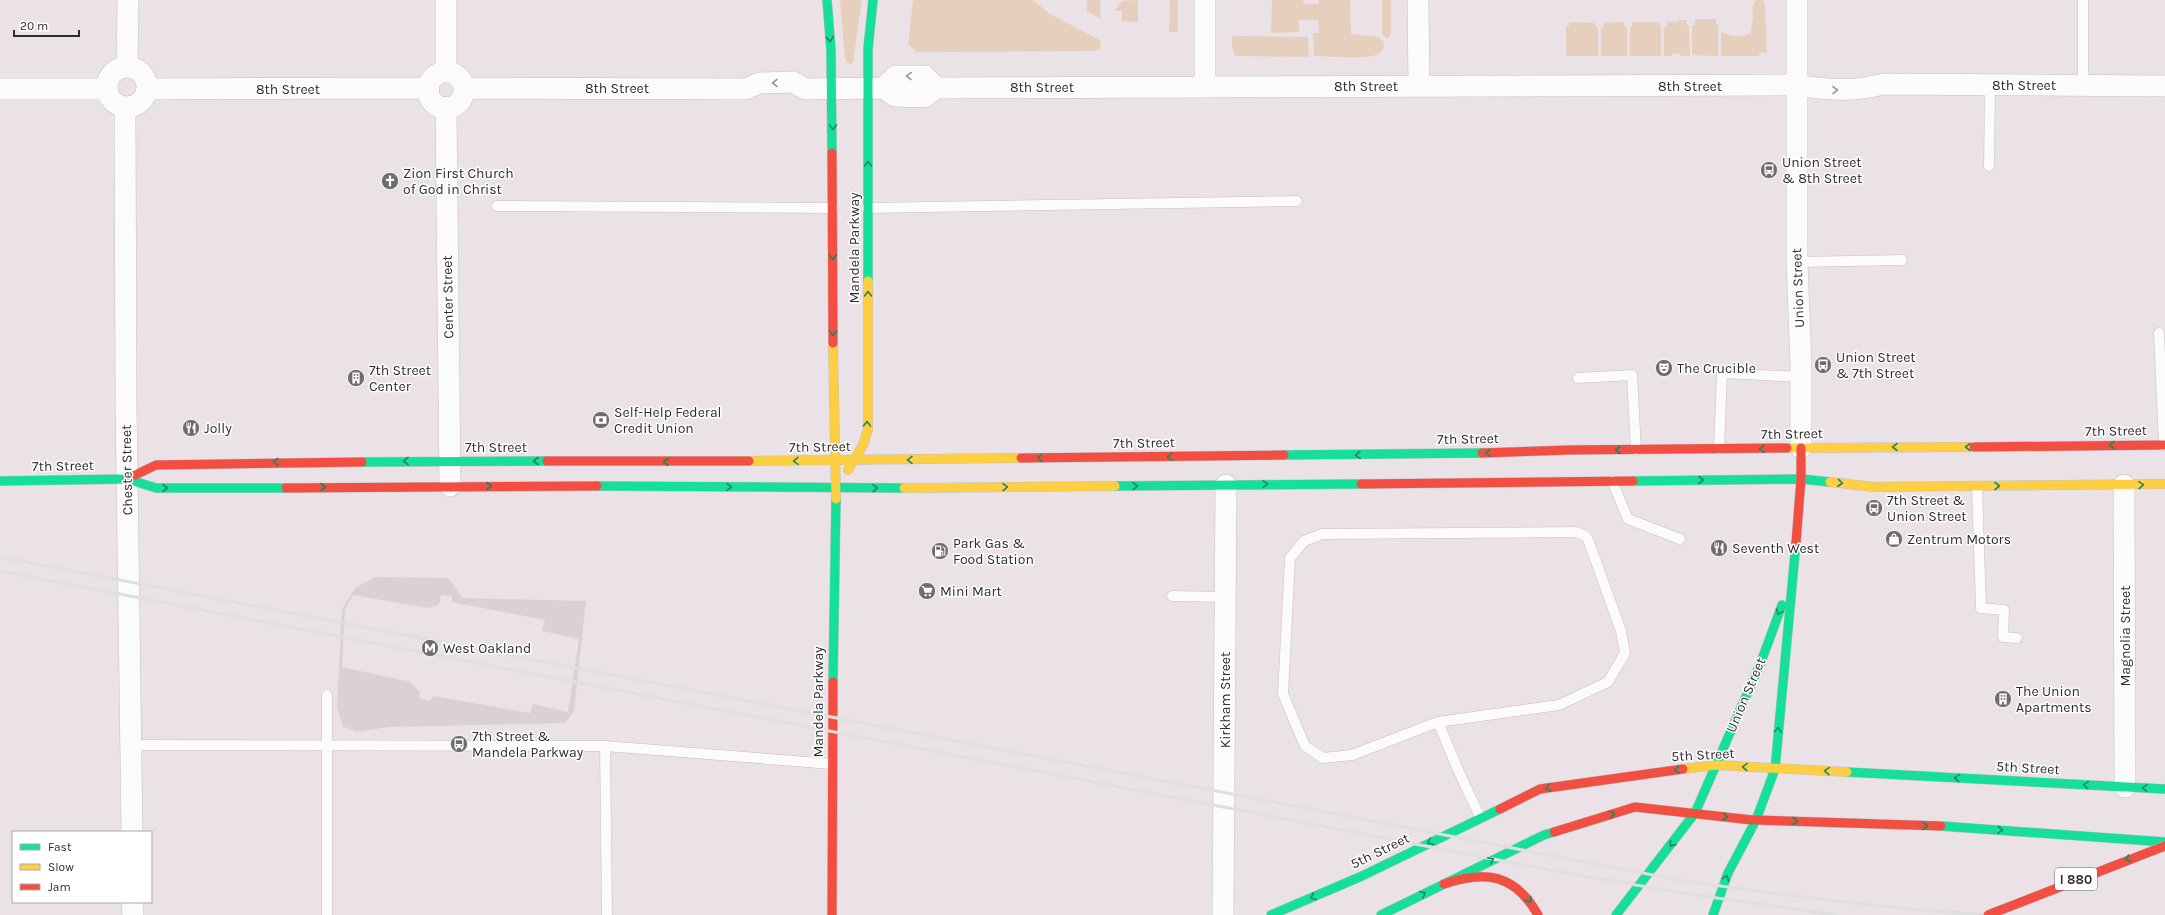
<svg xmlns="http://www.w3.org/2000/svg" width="2165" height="915" font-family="Karla,sans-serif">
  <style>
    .green { fill: #e6d0bd }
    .plaza { fill: #d9d1d5; fill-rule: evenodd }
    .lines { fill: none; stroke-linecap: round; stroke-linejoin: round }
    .lane-casing { stroke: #c2c1c2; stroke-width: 11 }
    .street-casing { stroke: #c2c1c2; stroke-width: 22 }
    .fast-casing { stroke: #c2c1c2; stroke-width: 10 }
    .slow-casing { stroke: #c2c1c2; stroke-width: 10 }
    .jam-casing { stroke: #c2c1c2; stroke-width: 10 }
    .lane { stroke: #fcfbfb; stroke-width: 10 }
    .street { stroke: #fcfbfb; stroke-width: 21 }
    .fast { stroke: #16e098; stroke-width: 9 }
    .slow { stroke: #ffcf43; stroke-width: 9 }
    .jam { stroke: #f24e42; stroke-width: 9 }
    .rail { stroke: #dedfdf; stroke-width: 3 }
    .jam-bridge-casing { stroke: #c1bfc0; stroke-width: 10; stroke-linecap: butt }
    .jam-bridge { stroke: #f24e42; stroke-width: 9 }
    .oneway { stroke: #218662 }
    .oneway2 { stroke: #949494 }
    .labels { text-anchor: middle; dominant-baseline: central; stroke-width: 3; stroke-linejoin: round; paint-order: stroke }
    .shield { fill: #fff; stroke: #6b6b6b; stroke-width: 1 }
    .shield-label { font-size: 13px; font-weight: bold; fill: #2c2c2c }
    .street-label { font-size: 14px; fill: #2c2c2c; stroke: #fff }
    .poi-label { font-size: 14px; fill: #2c2c2c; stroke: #fff; text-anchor: start }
  </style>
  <rect width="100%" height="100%" fill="#eae2e6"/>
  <path class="green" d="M840,0H862L853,62L851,64L847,62L845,58Z
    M913,0H1033L1050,14L1100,40L1101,47L1096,51L916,52L908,44Z
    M1087,0H1100L1101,19L1087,11Z
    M1138,0V22L1122,21V11H1114L1122,1Z
    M1170,0H1178V32H1169Z
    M1272,0H1303L1304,4H1318L1319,0H1350L1351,34L1378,37L1384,42C1384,47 1384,50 1380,53C1369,61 1328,56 1314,56L1313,33H1319L1318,20H1299V32L1271,33Z
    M1382,0H1391V34L1387,39L1382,34Z
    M1756,0H1763L1765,6L1767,53L1760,52L1759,56H1721V32C1729,36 1743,39 1751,33L1753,16L1752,7Z
    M1695,19H1716V25H1718V56L1692,55V25H1695Z
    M1679,20H1687V25H1689L1690,56H1681L1680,53L1672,54V56H1664V27H1667V22H1678Z
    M1569,22L1595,23V27H1598V56H1566V26H1569Z
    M1624,22V26L1627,27V56H1601V27H1604V23Z
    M1633,22H1658L1661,27V56H1630V27L1632,26Z
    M1232,36L1308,37L1309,57L1235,56L1232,47Z"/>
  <path class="plaza" d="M376,577L448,578L463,598L586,601L574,711L565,723L389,727L357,732L343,726L337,708L342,609L356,587ZM353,595L428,608L439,605L441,595L452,596V602L545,620L542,631L579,639L568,712L533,704L530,713L433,696L430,701L419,698L420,692L411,682L342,667L345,609Z"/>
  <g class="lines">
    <defs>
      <path id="lane" d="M2083,0V85
        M1989,166L1990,85
        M497,206L833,208
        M867,208L1297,201
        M1797,262L1902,260
        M2159,333L2164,445
        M1578,378L1632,375L1636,450
        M1719,449L1722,373L1801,377
        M1612,481L1628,519L1680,539
        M1977,486L1981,608L2004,610L2003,637L2017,638
        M1576,532L1586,536L1589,542L1621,631L1625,653L1608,682L1559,705L1438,722L1352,755L1323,758L1305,746L1283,694L1290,558L1304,541L1322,534Z
        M1172,596L1226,597
        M327,695V915
        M1438,722L1459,772L1480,817
        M131,745L605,746L832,764
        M605,746L607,915"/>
      <path id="street" d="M1205,0V87
        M1418,0L1419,86
        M1797,0V262L1801,365V448
        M107 87a20 20 0 1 1 40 0a20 20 0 1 1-40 0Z
        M127,67L128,0
        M446,72V0
        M428 90a18 18 0 1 1 36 0a18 18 0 1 1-36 0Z
        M464,88L746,89L759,83L793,82L805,89L883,88L895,96L924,97L936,88L1796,85C1826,90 1854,92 1883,84L2165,86
        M883,88L896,76H925L936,88
        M0,89H107
        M147,89L429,88
        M125,107L126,402L132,832
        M446,107L450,486
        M2124,485L2125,787
        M132,902L133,915
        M1223,915L1226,485"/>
      <path id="fast" d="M827,0L831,50L832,153
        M868,281V49L873,0
        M1284,455L1482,453
        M362,462L547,461
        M0,481L127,479L156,488H286
        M1633,481L1801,479L1830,482
        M597,486L904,488
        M1115,486L1361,484
        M833,682L836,499
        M1847,772L2165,789
        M1695,813L1761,662L1782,605
        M1752,820H1756L1775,769L1796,543
        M1941,826L2165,842
        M1271,915L1362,876L1500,809
        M1381,915L1544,835L1554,832
        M1616,915L1695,813
        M1713,915L1728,873L1756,820"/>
      <path id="slow" d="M833,343L836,499
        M1787,448L1974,447
        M749,461L1021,458
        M848,470L863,445L868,429V281
        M1830,482L1874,487L2165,484
        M904,488L1115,486
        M1683,769L1716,765L1847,772"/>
      <path id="jam" d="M832,153L833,343
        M1974,447L2165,445
        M1482,453L1569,450L1787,448
        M1021,458L1284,455
        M547,461H749
        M127,479L156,465L362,462
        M1361,484L1633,481
        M286,488L597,486
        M1796,543L1801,479V448
        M1500,809L1540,789L1683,769
        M1756,820L1941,826
        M1554,832L1635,807L1752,820
        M1444,884C1486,870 1515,874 1538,915
        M832,915L833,682"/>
    </defs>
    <use href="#lane" class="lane-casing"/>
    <use href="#street" class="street-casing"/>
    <use href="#fast" class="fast-casing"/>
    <use href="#slow" class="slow-casing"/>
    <use href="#jam" class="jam-casing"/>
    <use href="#lane" class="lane"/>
    <use href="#street" class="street"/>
    <use href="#fast" class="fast"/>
    <use href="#slow" class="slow"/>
    <use href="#jam" class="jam"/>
    <path class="rail" d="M0,557L1684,881C1785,895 1887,909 1989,915
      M0,571L1550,870L1682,893L1836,915"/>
    <defs>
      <path id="jam-bridge" d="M1988,915L2165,846"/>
    </defs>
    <use href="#jam-bridge" class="jam-bridge-casing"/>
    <use href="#jam-bridge" class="jam-bridge"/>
  </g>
  <defs><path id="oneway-chevron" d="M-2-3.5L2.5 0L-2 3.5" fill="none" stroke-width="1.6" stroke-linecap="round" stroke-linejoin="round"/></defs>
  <g class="oneway">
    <use href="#oneway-chevron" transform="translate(830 39) rotate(84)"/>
    <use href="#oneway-chevron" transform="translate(833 127) rotate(90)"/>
    <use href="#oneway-chevron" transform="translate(868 164) rotate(-90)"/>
    <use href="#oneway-chevron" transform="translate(833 257) rotate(90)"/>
    <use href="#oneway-chevron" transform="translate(868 294) rotate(-90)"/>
    <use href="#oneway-chevron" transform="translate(833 333) rotate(90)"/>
    <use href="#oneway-chevron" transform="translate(867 424) rotate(-88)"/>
    <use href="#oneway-chevron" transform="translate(2112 445) rotate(180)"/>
    <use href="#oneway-chevron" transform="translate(1895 447) rotate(180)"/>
    <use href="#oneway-chevron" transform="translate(1968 447) rotate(180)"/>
    <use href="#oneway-chevron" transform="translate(1762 449) rotate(179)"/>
    <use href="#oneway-chevron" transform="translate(1618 450) rotate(180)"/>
    <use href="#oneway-chevron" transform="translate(1488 453) rotate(178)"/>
    <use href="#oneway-chevron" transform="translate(1358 455) rotate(179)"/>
    <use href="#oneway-chevron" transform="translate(1170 457) rotate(179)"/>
    <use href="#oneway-chevron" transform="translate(1040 458) rotate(179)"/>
    <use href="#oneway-chevron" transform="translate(910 460) rotate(179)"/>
    <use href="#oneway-chevron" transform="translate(406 461) rotate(180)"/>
    <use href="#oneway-chevron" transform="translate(536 461) rotate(-180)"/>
    <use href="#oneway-chevron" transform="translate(796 461) rotate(179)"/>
    <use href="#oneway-chevron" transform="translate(276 462) rotate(178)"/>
    <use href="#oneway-chevron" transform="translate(666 462) rotate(-180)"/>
    <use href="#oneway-chevron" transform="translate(1701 480)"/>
    <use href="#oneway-chevron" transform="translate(1840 483) rotate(6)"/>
    <use href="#oneway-chevron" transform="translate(1265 484) rotate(-1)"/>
    <use href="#oneway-chevron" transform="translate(2141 485) rotate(-1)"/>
    <use href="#oneway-chevron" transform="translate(489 486)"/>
    <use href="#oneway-chevron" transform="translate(1135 486) rotate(-1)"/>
    <use href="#oneway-chevron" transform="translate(1997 486)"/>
    <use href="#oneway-chevron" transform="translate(323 487)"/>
    <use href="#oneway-chevron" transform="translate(729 487) rotate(1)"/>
    <use href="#oneway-chevron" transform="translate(1005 487) rotate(-1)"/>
    <use href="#oneway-chevron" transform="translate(165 488)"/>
    <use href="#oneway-chevron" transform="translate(875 488) rotate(-1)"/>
    <use href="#oneway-chevron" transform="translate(1779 612) rotate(110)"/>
    <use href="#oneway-chevron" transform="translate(1778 730) rotate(-85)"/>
    <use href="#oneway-chevron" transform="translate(1745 767) rotate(-177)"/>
    <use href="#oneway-chevron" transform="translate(1677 770) rotate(173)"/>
    <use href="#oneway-chevron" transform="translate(1827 771) rotate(-177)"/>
    <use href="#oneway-chevron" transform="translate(1957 778) rotate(-177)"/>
    <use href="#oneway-chevron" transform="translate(2086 785) rotate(-177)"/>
    <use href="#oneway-chevron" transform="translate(1548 788) rotate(170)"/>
    <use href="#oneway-chevron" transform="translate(2145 788) rotate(-177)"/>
    <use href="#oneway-chevron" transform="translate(1612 814) rotate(-17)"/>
    <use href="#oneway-chevron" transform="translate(1725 817) rotate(7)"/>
    <use href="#oneway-chevron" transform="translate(1795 821) rotate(1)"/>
    <use href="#oneway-chevron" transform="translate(1925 826) rotate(2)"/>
    <use href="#oneway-chevron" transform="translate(2000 830) rotate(4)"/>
    <use href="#oneway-chevron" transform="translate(1430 842) rotate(154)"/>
    <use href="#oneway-chevron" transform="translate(1672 844) rotate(127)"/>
    <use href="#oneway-chevron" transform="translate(2128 859) rotate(159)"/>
    <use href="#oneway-chevron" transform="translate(1491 860) rotate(-26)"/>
    <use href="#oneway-chevron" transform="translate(1726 878) rotate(-70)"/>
    <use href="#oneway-chevron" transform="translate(1423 894) rotate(-27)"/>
    <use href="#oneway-chevron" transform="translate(1313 897) rotate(157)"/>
    <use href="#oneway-chevron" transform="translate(1529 900) rotate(54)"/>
  </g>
  <g class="oneway2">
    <use href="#oneway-chevron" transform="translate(909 76) rotate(-178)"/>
    <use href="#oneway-chevron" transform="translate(775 83) rotate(179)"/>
    <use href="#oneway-chevron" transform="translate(1835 90) rotate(-2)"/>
  </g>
  <defs>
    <symbol id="bus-disc" viewBox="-11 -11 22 22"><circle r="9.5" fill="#6e6c6d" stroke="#fff"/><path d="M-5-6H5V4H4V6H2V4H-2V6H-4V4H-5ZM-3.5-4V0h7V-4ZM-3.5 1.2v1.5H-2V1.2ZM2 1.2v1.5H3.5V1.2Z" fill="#fff"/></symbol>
    <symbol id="church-disc" viewBox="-11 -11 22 22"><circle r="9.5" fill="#6e6c6d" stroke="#fff"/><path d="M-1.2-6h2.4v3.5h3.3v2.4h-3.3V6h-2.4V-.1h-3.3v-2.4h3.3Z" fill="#fff"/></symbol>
    <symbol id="theatre-disc" viewBox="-11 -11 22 22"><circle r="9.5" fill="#6e6c6d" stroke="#fff"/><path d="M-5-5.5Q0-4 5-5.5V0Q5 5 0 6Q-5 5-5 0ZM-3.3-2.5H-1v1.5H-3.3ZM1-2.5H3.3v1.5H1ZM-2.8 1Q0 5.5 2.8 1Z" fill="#fff"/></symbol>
    <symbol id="building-disc" viewBox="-11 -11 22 22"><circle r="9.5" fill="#6e6c6d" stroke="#fff"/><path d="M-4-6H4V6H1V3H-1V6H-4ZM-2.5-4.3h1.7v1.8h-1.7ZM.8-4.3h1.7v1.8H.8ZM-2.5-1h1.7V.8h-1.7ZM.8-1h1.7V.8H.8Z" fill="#fff"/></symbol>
    <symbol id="bank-disc" viewBox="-11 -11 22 22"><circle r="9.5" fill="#6e6c6d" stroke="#fff"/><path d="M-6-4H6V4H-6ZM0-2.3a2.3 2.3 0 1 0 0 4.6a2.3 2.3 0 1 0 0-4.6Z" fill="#fff"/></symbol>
    <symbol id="restaurant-disc" viewBox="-11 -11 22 22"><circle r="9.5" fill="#6e6c6d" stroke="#fff"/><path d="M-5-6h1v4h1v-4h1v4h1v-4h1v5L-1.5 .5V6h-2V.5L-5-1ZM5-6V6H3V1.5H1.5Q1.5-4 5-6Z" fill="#fff"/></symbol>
    <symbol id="shop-disc" viewBox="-11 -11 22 22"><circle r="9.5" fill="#6e6c6d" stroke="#fff"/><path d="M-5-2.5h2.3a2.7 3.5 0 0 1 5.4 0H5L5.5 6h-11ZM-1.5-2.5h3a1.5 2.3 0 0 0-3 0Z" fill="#fff"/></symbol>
    <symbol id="fuel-disc" viewBox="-11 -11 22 22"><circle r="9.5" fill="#6e6c6d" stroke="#fff"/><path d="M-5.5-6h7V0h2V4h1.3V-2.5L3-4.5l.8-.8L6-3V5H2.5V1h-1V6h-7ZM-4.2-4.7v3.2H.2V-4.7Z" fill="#fff"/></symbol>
    <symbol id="supermarket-disc" viewBox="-11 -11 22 22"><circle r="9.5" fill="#6e6c6d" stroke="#fff"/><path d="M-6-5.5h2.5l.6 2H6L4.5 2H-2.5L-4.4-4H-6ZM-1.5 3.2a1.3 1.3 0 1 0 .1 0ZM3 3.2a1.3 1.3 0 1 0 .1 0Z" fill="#fff"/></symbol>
    <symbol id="metro-disc" viewBox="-11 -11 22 22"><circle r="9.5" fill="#6e6c6d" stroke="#fff"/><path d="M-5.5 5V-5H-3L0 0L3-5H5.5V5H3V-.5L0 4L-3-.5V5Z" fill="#fff"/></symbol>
  </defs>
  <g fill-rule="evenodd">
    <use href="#bus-disc" x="1759" y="160" width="20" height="20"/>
    <use href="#church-disc" x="380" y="171" width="20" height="20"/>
    <use href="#bus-disc" x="1813" y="355" width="20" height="20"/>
    <use href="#theatre-disc" x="1654" y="358" width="20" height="20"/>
    <use href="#building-disc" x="346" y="368" width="20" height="20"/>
    <use href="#bank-disc" x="591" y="410" width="20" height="20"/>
    <use href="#restaurant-disc" x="181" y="418" width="20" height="20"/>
    <use href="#bus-disc" x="1864" y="498" width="20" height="20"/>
    <use href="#shop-disc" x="1884" y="529" width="20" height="20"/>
    <use href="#restaurant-disc" x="1709" y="538" width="20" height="20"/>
    <use href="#fuel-disc" x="930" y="541" width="20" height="20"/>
    <use href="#supermarket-disc" x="917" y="581" width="20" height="20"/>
    <use href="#metro-disc" x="420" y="638" width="20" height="20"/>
    <use href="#building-disc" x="1993" y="689" width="20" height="20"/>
    <use href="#bus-disc" x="449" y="734" width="20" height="20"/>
  </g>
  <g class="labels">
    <rect class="shield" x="2055" y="868" width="42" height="22" rx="3"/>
    <g class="shield-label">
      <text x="2076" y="879">I 880</text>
    </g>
    <g class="street-label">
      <text x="2024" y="85">8th Street</text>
      <text x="1366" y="86">8th Street</text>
      <text x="1690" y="86">8th Street</text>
      <text x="1042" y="87">8th Street</text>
      <text x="617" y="88">8th Street</text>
      <text x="288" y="89">8th Street</text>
      <text transform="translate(854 248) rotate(-90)">Mandela Parkway</text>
      <text transform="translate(1798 288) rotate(-92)">Union Street</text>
      <text transform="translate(448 297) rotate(-91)">Center Street</text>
      <text transform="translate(2116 431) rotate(-1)">7th Street</text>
      <text transform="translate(1792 434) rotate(-1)">7th Street</text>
      <text transform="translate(1468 439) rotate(-1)">7th Street</text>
      <text transform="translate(1144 443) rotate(-1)">7th Street</text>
      <text x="496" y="447">7th Street</text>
      <text transform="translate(820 447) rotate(-1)">7th Street</text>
      <text transform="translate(63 466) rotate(-1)">7th Street</text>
      <text transform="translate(127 470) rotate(-91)">Chester Street</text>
      <text transform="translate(2125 636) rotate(-90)">Magnolia Street</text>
      <text transform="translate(1746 695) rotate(-67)">Union Street</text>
      <text transform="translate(1225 700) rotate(-90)">Kirkham Street</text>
      <text transform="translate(818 702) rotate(-90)">Mandela Parkway</text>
      <text transform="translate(1703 755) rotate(-3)">5th Street</text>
      <text transform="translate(2028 768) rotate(3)">5th Street</text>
      <text transform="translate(1380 851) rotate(-26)">5th Street</text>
    </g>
    <g class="poi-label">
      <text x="1782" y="162">Union Street<tspan x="1782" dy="16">&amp; 8th Street</tspan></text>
      <text x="403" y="173">Zion First Church<tspan x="403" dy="16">of God in Christ</tspan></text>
      <text x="1836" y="357">Union Street<tspan x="1836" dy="16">&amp; 7th Street</tspan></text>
      <text x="1677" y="368">The Crucible</text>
      <text x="369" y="370">7th Street<tspan x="369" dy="16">Center</tspan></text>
      <text x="614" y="412">Self-Help Federal<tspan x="614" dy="16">Credit Union</tspan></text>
      <text x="204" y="428">Jolly</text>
      <text x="1887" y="500">7th Street &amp;<tspan x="1887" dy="16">Union Street</tspan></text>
      <text x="1907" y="539">Zentrum Motors</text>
      <text x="953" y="543">Park Gas &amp;<tspan x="953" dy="16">Food Station</tspan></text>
      <text x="1732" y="548">Seventh West</text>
      <text x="940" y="591">Mini Mart</text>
      <text x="443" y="648">West Oakland</text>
      <text x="2016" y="691">The Union<tspan x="2016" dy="16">Apartments</tspan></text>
      <text x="472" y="736">7th Street &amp;<tspan x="472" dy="16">Mandela Parkway</tspan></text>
    </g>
  </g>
  <rect x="12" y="831" width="140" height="72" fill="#ffffff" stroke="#ababab"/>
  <rect x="20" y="844" width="20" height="6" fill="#16e098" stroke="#ababab"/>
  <text x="48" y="851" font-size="12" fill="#2c2c2c">Fast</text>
  <rect x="20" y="864" width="20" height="6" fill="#ffcf43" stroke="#ababab"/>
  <text x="48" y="871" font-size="12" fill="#2c2c2c">Slow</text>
  <rect x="20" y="884" width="20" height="6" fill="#f24e42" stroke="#ababab"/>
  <text x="48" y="891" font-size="12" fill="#2c2c2c">Jam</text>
  <path d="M14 30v6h65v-6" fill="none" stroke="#2c2c2c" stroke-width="2"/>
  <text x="20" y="30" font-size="12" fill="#2c2c2c" stroke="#ffffff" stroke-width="3" paint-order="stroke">20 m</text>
</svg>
